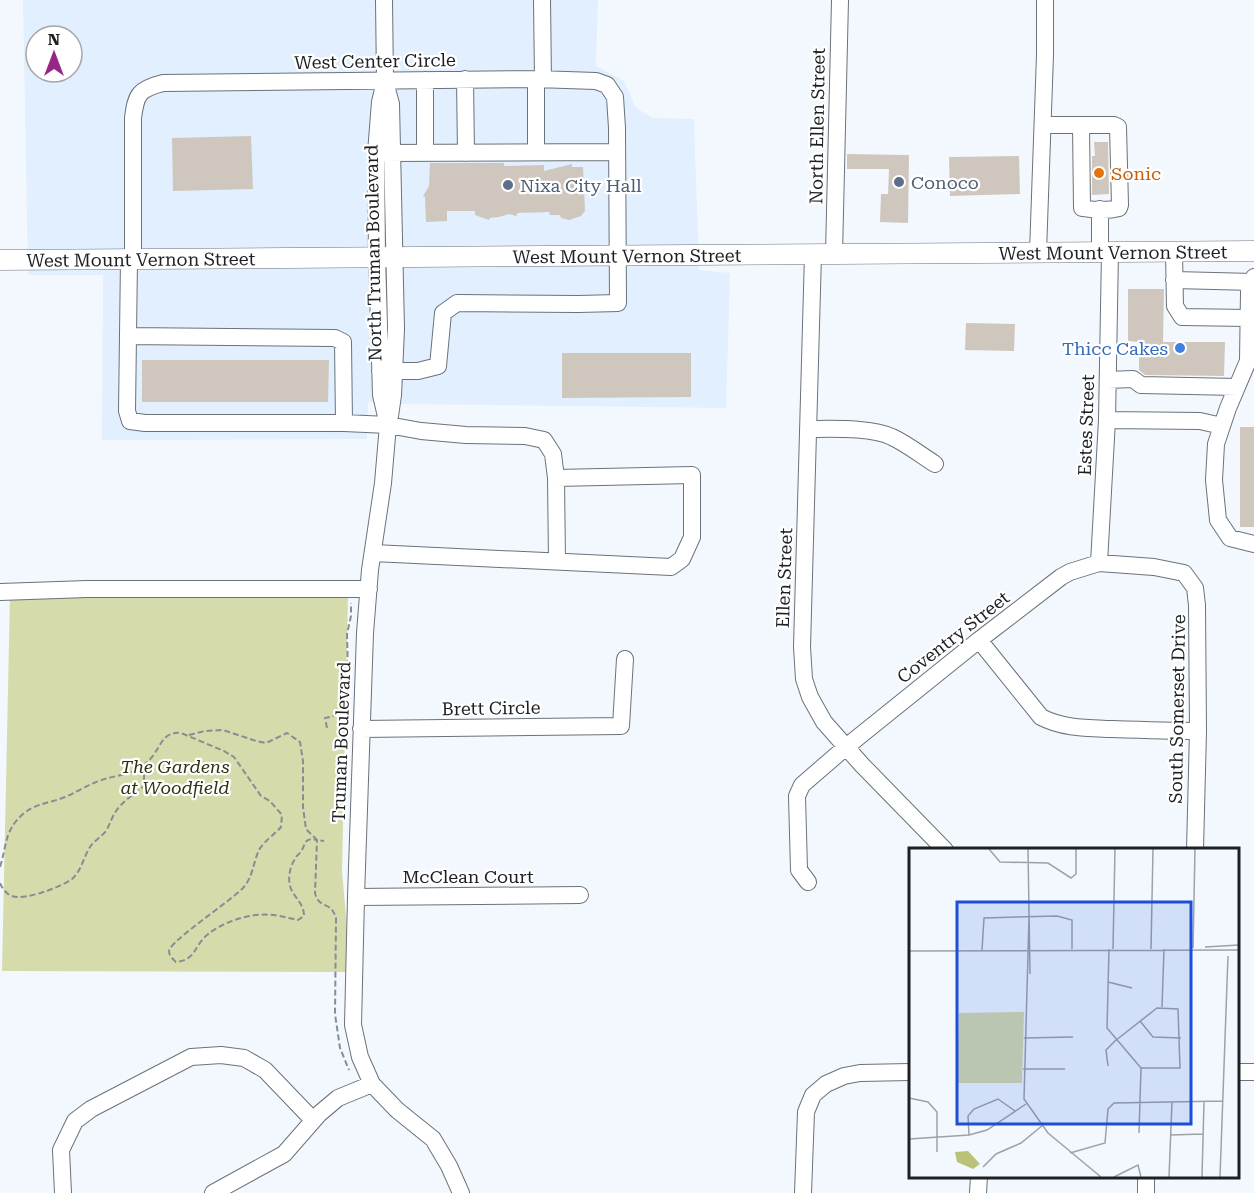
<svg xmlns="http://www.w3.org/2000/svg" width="1254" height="1193" font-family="'Roboto Serif',serif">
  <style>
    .built { fill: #e1effe; fill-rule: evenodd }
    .green { fill: #d6dbac }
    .building { fill: #cfc7be }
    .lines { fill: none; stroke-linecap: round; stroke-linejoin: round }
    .minor-casing { stroke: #6a727a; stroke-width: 18 }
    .major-casing { stroke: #6a727a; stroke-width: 21 }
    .path { stroke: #898d92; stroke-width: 2; stroke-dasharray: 6 3; stroke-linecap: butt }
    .minor { stroke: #fff; stroke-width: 16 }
    .major { stroke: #fff; stroke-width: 20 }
    .food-dot { fill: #e8710a; stroke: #fff; stroke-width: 2 }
    .service-dot { fill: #5c6f8a; stroke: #fff; stroke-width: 2 }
    .shop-dot { fill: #3f7fe0; stroke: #fff; stroke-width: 2 }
    .labels { text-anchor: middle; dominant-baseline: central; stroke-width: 4.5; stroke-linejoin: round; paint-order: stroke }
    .street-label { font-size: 18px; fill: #1d2023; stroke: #fff }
    .food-label { font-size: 18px; fill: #c56008; stroke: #fff; text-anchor: start }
    .service-label { font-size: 18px; fill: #4e5e75; stroke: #fff; text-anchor: start }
    .shop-label { font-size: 18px; fill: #366cbe; stroke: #fff; text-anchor: end }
    .park-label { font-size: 18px; font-style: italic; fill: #303211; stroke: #fff }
    .inset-road { fill: none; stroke: #9da2a6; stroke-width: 1.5 }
    .view { fill: #1d4ed8; fill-opacity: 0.15; stroke: #1d4ed8; stroke-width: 3 }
    .inset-edge { fill: none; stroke: #1d2023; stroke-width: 3 }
  </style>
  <rect width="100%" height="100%" fill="#f3f8fe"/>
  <path class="built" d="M23,0H598L596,66L624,81L636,108L653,118L694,119L699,270L730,273L726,408L399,404L368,402L367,439L102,440L103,275H28ZM36,36H72V72H36Z"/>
  <path class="green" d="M10,595L348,596L342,871L351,972L2,971Z"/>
  <path class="building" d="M251,136L253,189L173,191L172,138Z
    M1094,142H1108L1109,194L1092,195V156H1095Z
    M847,154L909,155L908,223L880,222L881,194H888L889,169H847Z
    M1019,156L1020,194L950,196L949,157Z
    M430,163H504V166L544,165V171L572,164V167H583L585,211L581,216L569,220L561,218L560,215H550L549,212L518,213L516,216L509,214L499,217L490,218L489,220L475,215V211H447V221L426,222L425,197L423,196L429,186Z
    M1128,289H1164L1163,342H1225L1224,376L1145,375L1139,370V342L1128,341Z
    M966,323L1015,324L1014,351L965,350Z
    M562,353H691V397L562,398Z
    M142,360H329L328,402H142Z
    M1240,427H1254V527H1240Z"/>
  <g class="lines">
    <defs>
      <path id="minor" d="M384,0L385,81L380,102L376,153L377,256L381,395L388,425L383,483L370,570L365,633L356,897L353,1025L360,1057L372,1084L397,1110L433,1139L449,1166L461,1193
        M542,0L543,79
        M465,79L466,153
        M425,80V153
        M386,86L391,104L396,329L393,395L390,416
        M1043,125H1114L1118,127L1120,205L1119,208C1108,211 1093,210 1082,208L1081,125
        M536,152V79
        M383,153L617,152
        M1038,252L1045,55V0
        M1100,252V209
        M1174,252L1175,306L1182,317L1248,318
        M813,254L802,647L804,679L810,697L824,722L862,765L945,850
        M834,254L840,0
        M129,259L127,411L130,421L145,423H344L388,425L421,431L466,435L525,436L544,440L553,454L556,478L557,561
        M133,259V118C136,94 139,89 163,83L536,79L596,81L607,85L615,97L617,128L618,303L578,304L457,303L443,313L438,366L418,371H380
        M1254,277L1249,292L1248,361L1228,408L1216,444L1214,480L1218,520L1230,538L1254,544
        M1174,280L1254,282
        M128,336L335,338L343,342L344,423
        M1108,380L1133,379L1141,385L1237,387
        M1107,420L1200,421L1222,426
        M808,429C831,429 872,427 892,437C907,444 921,455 935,464
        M373,553L671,567L682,559L692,537V475L556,478
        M1099,563L1107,420L1110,252
        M0,592L87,589H369
        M979,640L1041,717C1062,728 1085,728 1109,729C1139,730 1168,731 1198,731
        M361,729L621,726L625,659
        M808,882L799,870L797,796L802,785L846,747L979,640L1061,577L1070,572L1099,563L1154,567L1184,573L1195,588L1197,605L1198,731L1195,850
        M356,897L580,895
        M1238,1072H1254
        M63,1193L61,1150L75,1121L91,1109L191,1057L221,1055L244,1058L265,1070L313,1120
        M213,1193L284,1154L319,1114L338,1098L372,1084
        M803,1193L806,1112L813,1095L826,1084L844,1076L860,1073L910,1072
        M978,1193L979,1176
        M1146,1193V1176"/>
      <g id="major">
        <path id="s1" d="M0,260L1254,251"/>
      </g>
    </defs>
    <use href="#minor" class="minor-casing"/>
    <use href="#major" class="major-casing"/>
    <path class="path" d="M348,675L347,634L351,616V603
      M327,728L325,718C335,716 342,714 348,704
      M189,735L205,731L223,730L256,741L266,743L287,733L300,742L303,761V807L306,829L317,840L324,841
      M0,867C7,845 4,831 23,814C36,803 51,803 65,797C75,793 84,787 94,783C107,777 121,776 134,771C140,768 147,763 152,757C161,746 163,731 181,733L224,751L234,757L261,796L270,801L282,815L281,827C274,835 264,841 259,850C253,863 253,877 243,888C232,900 170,941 169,951C169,956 173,959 176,962C196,960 194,946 207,935C226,920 255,911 279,916C286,917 292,919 298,920L304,916C304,905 297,900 292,891C287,882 289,868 295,859C296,856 299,854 301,852C306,843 304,837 317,840L315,893C319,910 331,900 336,918L335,1014L340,1048L349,1070
      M0,883C2,888 6,894 12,896C24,901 61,887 72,879C82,870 83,858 90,847C94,841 101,837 106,831C110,824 112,817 116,811C123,801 134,794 144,786V766"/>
    <use href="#minor" class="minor"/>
    <use href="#major" class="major"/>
  </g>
  <circle class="food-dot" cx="1099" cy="173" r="6"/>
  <g class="service-dot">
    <circle cx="899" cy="182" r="6"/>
    <circle cx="508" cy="185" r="6"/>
  </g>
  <circle class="shop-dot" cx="1180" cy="348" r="6"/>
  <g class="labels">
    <g class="street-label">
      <text transform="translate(375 61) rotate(-1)">West Center Circle</text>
      <text transform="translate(817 126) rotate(-89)">North Ellen Street</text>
      <text stroke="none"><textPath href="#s1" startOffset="1113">West Mount Vernon Street</textPath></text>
      <text transform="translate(373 253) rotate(-91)">North Truman Boulevard</text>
      <text stroke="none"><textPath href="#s1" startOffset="627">West Mount Vernon Street</textPath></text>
      <text stroke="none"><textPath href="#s1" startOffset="141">West Mount Vernon Street</textPath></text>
      <text transform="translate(1086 425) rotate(-88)">Estes Street</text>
      <text transform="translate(784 578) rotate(-88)">Ellen Street</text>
      <text transform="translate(953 637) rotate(-38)">Coventry Street</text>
      <text transform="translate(491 708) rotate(-1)">Brett Circle</text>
      <text transform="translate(1177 709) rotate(-89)">South Somerset Drive</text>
      <text transform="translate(341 742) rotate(-88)">Truman Boulevard</text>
      <text x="468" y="876">McClean Court</text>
    </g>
    <g class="food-label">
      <text x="1111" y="173">Sonic</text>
    </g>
    <g class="service-label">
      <text x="911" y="182">Conoco</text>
      <text x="520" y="185">Nixa City Hall</text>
    </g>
    <g class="shop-label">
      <text x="1168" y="348">Thicc Cakes</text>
    </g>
    <g class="park-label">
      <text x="175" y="766">The Gardens<tspan x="175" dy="21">at Woodfield</tspan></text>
    </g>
  </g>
  <g transform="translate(909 848)">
    <rect width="330" height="330" fill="#f3f8fe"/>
    <path d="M115,164L113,235H48L50,165Z" fill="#d6dbac"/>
    <path d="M59,303L71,316L64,321L48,314L46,304Z" fill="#bbc176"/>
    <path class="inset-road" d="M80,1L91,14L139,15L162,30L167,26V1M119,1L121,126M120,69L115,251L139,285L192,329M296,99L330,97M284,100L286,1M200,101L198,180L232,220L230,285M204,101L206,1M242,101L244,1M73,102L75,70L148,68L163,72V101M0,103L330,102M199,134L223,140M253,159L255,101M231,173L244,189L272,190M115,190L164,189M199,218L197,202L206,193L248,160L269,161L271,220H232M114,221H156M0,250L19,254L28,264V304M60,287L59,268L65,261L89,251L106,263M262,287L294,286M0,291L60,287L78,282L117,256M161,305L196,295L199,261L205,255L314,253M74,319L87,306L112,295L134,277M205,329L229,317L232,329M260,329L263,254M293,329L295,254M311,329L319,108"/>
    <path class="view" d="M48,54H282V276H48Z"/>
    <rect width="330" height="330" class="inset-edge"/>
  </g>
  <g transform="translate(54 54)"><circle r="28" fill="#ffffff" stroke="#a5a6a7" stroke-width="1.5"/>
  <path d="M0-4.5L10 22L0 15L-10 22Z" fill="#972787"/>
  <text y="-9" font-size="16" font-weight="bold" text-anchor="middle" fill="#1d2023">N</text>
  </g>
</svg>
